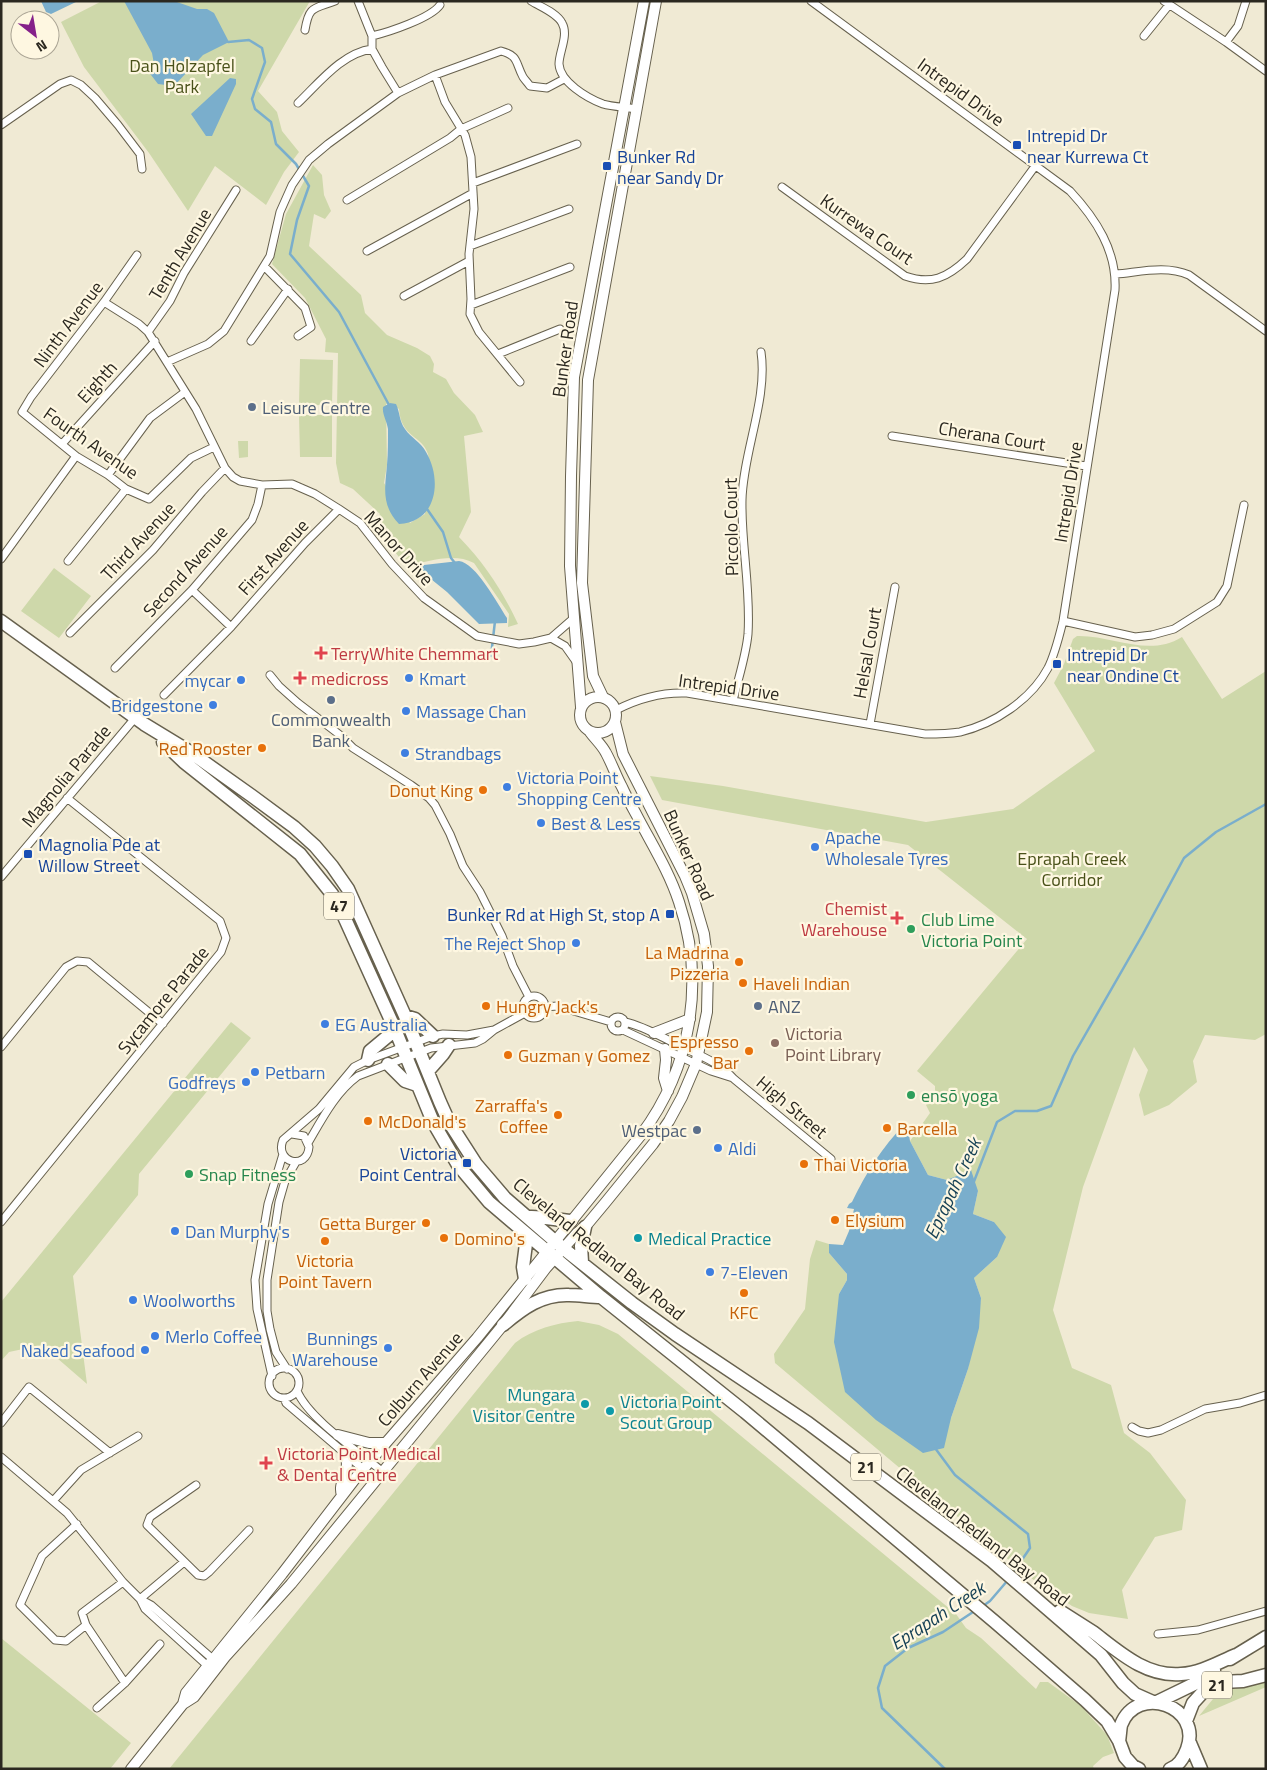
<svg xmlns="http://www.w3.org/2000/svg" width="1267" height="1770" font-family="'Titillium Web',sans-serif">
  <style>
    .green { fill: #ced8aa; fill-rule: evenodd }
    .water { fill: #7aaecc }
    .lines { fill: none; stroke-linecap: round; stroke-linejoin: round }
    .stream { stroke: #7aaecc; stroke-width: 2.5 }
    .street-casing { stroke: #67614e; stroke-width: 9 }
    .secondary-casing { stroke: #67614e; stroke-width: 12 }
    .highway-casing { stroke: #67614e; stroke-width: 15 }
    .street { stroke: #fff; stroke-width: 7 }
    .secondary { stroke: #fff; stroke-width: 10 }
    .highway { stroke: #fff; stroke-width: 12 }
    .transit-dot { fill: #1a4fb4; stroke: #fef7e1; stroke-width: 2 }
    .service-dot { fill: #5c6f8a; stroke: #fef7e1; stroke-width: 2 }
    .health-dot { fill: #e0444e; stroke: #fef7e1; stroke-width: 2 }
    .shop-dot { fill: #3f7fe0; stroke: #fef7e1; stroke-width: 2 }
    .food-dot { fill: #e8710a; stroke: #fef7e1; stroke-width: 2 }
    .leisure-dot { fill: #2e9e5b; stroke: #fef7e1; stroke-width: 2 }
    .education-dot { fill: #8d6e63; stroke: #fef7e1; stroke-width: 2 }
    .culture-dot { fill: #0f9aa8; stroke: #fef7e1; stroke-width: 2 }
    .labels { text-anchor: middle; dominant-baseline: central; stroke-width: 4.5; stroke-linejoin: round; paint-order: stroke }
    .shield { fill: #fef7e1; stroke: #6a665a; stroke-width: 1 }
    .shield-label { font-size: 16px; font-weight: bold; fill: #2b2820 }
    .park-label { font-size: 18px; fill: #495119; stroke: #fef7e1 }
    .street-label { font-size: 18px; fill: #2b2820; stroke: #fef7e1 }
    .transit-label { font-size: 18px; fill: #164399; stroke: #fef7e1; text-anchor: start }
    .service-label { font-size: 18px; fill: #4e5e75; stroke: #fef7e1; text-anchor: start }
    .health-label { font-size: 18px; fill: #be3a42; stroke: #fef7e1; text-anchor: start }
    .shop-label { font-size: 18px; fill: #366cbe; stroke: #fef7e1; text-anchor: start }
    .food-label { font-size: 18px; fill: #c56008; stroke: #fef7e1; text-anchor: start }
    .leisure-label { font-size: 18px; fill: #27864d; stroke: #fef7e1; text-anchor: start }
    .education-label { font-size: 18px; fill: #785e54; stroke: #fef7e1; text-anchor: start }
    .culture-label { font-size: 18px; fill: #0d838f; stroke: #fef7e1; text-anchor: start }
    .water-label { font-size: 19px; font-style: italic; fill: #143f54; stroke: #fef7e1 }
  </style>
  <rect width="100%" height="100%" fill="#f0ead4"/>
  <path class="green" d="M102,1H310L258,91L277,112L282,131L299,152L284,172L266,205L215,166L188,211L149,153L84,67L61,22Z
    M313,165L322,175L324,195L331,211L325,219L314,214L309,246L361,295L365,313L387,335L417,348L430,356L434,364L433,372L446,379L454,393L475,415L483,432L464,436L471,512L459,537C485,564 502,590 518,624L508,627L509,614L474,563C453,552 428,562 406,566L373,524L380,514L353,489L340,483L336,463L338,353L325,352L326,339L305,298L272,264L286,214ZM390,403L399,409C401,438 422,435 428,454C430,463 426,502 425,514L410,523L384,483L387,465L386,404Z
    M300,359L333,360L332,405H299Z
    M299,415H332V457H300Z
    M238,441H248V457L239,458Z
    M54,568L91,596L59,638L21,611Z
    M1077,636C1113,635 1148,658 1182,637L1222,699L1266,671V1034L1255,1040L1205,1035L1193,1061L1197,1082L1169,1105L1144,1116L1139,1095L1148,1070L1134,1047L1083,1187L1053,1310L1072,1368L1111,1385L1124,1433L1150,1453L1186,1500L1182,1530L1155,1537L1122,1590L1128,1619L1089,1613L1072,1606L1028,1576L775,1363L774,1354L805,1309L810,1259L816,1240L829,1244V1253L847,1274V1280L839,1294L951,1418L968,1369L981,1298L974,1278L997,1257L994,1222L973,1214L978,1191L947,1180L928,1175L910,1141L930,1113L926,1105L935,1092V1086L917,1071L1027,939L908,845L662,800L650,776L723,786L926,822L1013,809L1095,751L1054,683L1064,664L1073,639Z
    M231,1022L251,1038L139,1174L138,1195L73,1276L87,1384L42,1345L9,1352L1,1361V1302Z
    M578,1321L599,1325L618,1334L956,1614L966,1628L981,1638L1036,1689L1040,1682H1048L1081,1706L1107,1735L1114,1753L1103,1757L1093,1766L1094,1769H169L515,1343C533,1329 556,1323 578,1321Z
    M1,1638L131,1743L110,1769H1Z
    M1266,1682V1687L1199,1716L1213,1699L1228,1690Z"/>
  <path class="water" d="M41,1H78L51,14L46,12Z
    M124,1H174L197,9H207L214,13L229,42L203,55L174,86L158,84L148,71L154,64L152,53Z
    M230,78L236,79V84L212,136H206L191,114Z
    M390,403L396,404C400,412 399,421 405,429C411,438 421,442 426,452C442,479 438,522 399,524C381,505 385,488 387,465C388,453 388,441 388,429C387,421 382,414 383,407Z
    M459,561C476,563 497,603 507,618V623L479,624L447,592L421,571V566L424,565Z
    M905,1124L910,1131L909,1135L910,1141L928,1175L947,1180L971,1170L978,1191L973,1214L994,1222L1006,1237L997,1257L974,1278L981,1298L979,1328L968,1369L951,1418L944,1448L923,1453L876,1420L845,1392L834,1342L839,1294L847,1280V1274L829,1253V1244L843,1245L849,1231L854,1209L847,1208L849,1204L852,1202C866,1173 882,1147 905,1124Z"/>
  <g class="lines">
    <path class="stream" d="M228,42L249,40L262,48L265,62L252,99L255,109L271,122L276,144L296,164L309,186L297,220L290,254L339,312L389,405
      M427,509L443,532L451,558L455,563
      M491,656L495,621
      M973,1184L997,1122L1015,1111H1037L1051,1106L1073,1056L1143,934L1184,858L1216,832L1266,804
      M935,1448L955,1475L1028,1534L1030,1548L1013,1573
      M983,1606L990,1601L1008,1580
      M945,1769L882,1708L878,1688L885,1666L908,1648L943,1632L976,1610"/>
    <defs>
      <path id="street" d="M358,1L372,36V49L382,67L398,93
        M531,1C541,7 557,13 562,23C569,35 559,52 559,64C560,82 587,98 603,104C613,107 626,107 637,109
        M1164,1L1226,42L1238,26L1246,1
        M305,30C309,6 313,9 335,1
        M372,36C389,32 431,18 440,5
        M1144,36L1169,5
        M1226,42L1266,71
        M435,75L445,102L465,135L471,157L474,209L469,254L471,299L470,314L479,332L520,382
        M298,103C319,83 342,53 372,49
        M1,125L60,84L71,80L81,85L95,98L118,125L140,154L142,169
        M473,183L577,144
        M782,187L905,276C931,285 947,278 967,259L1036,165
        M347,200L450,138L461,129L508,108
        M470,246L569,209
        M367,251L473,193
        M137,255L104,302L31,397L22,412L76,456L108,475L126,489L149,499L191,458L214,447
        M264,266L305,308L311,327L298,336
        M1116,274C1140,272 1166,265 1189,275L1266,331
        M404,296L469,261
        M104,302L139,324L148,332L196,409L225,468L233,477L240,481L262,485L292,484L315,494L339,509L360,523L392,564L424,598L477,636L519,644L534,642L551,638L574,618
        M471,305L570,267
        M148,332L170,301L184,273L236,190
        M251,341L288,289
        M498,354L560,329
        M167,362L208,344L224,331L270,256L280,212L292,185L309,160L328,144L398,93L435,75L501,51C519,56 515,62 523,77C525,80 528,83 530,86L547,88L564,79
        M892,436L1086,466
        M62,444L155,341
        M108,475L150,418L185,392
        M1,559L76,456
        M68,561L126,489
        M192,590L231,627
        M1063,621L1135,637L1152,635L1174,629L1217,602L1227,586L1244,505
        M70,633L153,550L202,492L225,468
        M551,638L565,646L577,663
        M115,668L192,590L252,520L258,504L262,485
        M270,675L279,686L298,703L340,735L353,748L411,785L429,798L435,805L450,834L463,866L480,892L502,936L513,966L529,997
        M164,695L231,627L305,543L339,509
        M733,701C738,679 746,656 748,634C751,589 741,544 742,500C743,452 768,399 761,352
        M616,710C637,699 662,692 687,693L925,734C937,734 948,734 960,732C994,724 1031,700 1048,668C1055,654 1059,637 1063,621L1115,290C1117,251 1096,219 1070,191L811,1
        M870,724L895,587
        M1,877L135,718
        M523 1007a11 11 0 1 1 22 0a11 11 0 1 1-22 0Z
        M545,1007L557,1006L611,1022
        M611 1024a7 7 0 1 1 14 0a7 7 0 1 1-14 0Z
        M625,1022C643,1026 658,1035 674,1043C696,1054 718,1061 734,1079L831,1159
        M623,1030L711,1071L733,1078
        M1,1047L66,967L77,961L88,962L163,1024
        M292,1134L304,1136L309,1147C307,1171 274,1163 283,1140L319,1109L354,1067L368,1060L433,1036L443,1034L467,1035L494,1030
        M308,1143C322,1119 335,1093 358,1076L431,1048L475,1043L483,1039L494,1030L525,1013
        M1,1222L221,952L226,938L220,921L67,798
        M269 1383a15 15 0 1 1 30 0a15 15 0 1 1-30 0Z
        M287,1369L276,1352L270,1329L267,1311V1280L279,1202L285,1181L296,1162
        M272,1376L257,1309L255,1280L268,1204L283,1154
        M297,1391C310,1420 358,1451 383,1472
        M284,1398L286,1403L376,1480
        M1,1423L29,1387L110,1453
        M1132,1427L1139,1431L1148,1433L1161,1430L1205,1409L1240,1403L1266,1395
        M1,1457L67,1513L123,1582L140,1599L145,1609L211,1669
        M196,1485L150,1517L147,1525L198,1575L204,1576L209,1572L249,1530
        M53,1501L81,1470L138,1436
        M77,1524L42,1556L20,1605L55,1640L66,1641L86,1625
        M123,1582L82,1613L86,1625L125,1683
        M140,1599L151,1605L216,1662
        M140,1599L184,1562
        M1158,1634L1198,1630L1266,1611
        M97,1708L125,1683L160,1644"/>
      <path id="secondary" d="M580 715a18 18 0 1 1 36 0a18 18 0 1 1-36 0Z
        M603,697L593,676L582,583L588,380L656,1
        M581,707L570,566L571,476L574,377L644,1
        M654,1033L690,1019
        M665,1049L666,1060L664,1078L668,1091
        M338,1435L369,1443H385
        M342,1495C337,1481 352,1473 345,1453
        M183,1704L186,1693L282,1574L358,1475L477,1338L641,1135C691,1068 706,982 679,902C669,871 651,843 636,814C631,805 626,796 622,787C616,776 612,764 606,753C602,745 595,739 590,732
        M131,1769L183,1704L194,1697L225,1657L291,1584L503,1325L546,1268L577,1233L585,1227L605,1203L653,1144L669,1121L682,1097L696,1064L707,1012L708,966L704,934L692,893L685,876L623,754L615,722"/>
      <path id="highway" d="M1,621L144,724L190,752L252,796L294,827L315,846L332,866L348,889L405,1016L440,1102L449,1122L476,1164L505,1198L564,1249L632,1303L675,1334L808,1423L992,1561L1101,1655L1123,1683L1135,1694L1153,1702
        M163,742L184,762L300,854L332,894L341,910L394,1027L433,1122L458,1165L489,1202L601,1297L745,1412L995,1622L1085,1700L1107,1721L1119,1741L1125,1757L1133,1766L1139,1769
        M405,1016L415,1019L433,1036
        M368,1060L370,1051L388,1036L394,1027
        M388,1064L405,1081L417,1085
        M428,1071L443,1054L449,1045
        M528,1217C543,1216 556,1220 571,1221
        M582,1262L581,1246L585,1227
        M525,1279L523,1267L527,1236
        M503,1325C523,1308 542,1294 569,1295C580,1295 590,1297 601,1297
        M1060,1611C1071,1618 1082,1625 1093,1632C1119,1652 1146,1677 1181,1674C1201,1673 1219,1662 1236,1655
        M1230,1659L1266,1637
        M1157,1702L1194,1684L1214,1670
        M1186,1721L1193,1703L1203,1692L1222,1682L1243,1681L1266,1675
        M1119,1741C1120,1736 1120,1730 1121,1725C1137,1683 1203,1706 1187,1749C1184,1757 1179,1766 1170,1769
        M1190,1743L1201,1769"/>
    </defs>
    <use href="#street" class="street-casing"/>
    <use href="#secondary" class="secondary-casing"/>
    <use href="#highway" class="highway-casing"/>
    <use href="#street" class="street"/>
    <use href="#secondary" class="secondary"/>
    <use href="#highway" class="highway"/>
  </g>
  <g class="transit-dot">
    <rect x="1012" y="140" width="10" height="10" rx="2.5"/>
    <rect x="602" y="161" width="10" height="10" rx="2.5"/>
    <rect x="1052" y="659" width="10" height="10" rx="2.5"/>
    <rect x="23" y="849" width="10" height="10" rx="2.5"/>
    <rect x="665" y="909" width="10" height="10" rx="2.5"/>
    <rect x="462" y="1158" width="10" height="10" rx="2.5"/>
  </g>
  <g class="service-dot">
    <circle cx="252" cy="407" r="5"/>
    <circle cx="331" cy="700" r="5"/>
    <circle cx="758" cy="1006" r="5"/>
    <circle cx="697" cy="1130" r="5"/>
  </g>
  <g class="health-dot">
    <path d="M318.5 645.5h5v5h5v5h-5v5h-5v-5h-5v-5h5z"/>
    <path d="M297.5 670.5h5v5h5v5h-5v5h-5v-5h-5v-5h5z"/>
    <path d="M894.5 910.5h5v5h5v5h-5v5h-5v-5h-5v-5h5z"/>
    <path d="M263.5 1455.5h5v5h5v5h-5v5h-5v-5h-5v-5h5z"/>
  </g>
  <g class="shop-dot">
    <circle cx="409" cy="678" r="5"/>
    <circle cx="241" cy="680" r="5"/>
    <circle cx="213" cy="705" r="5"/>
    <circle cx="406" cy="711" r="5"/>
    <circle cx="405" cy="753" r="5"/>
    <circle cx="507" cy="787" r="5"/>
    <circle cx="541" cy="823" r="5"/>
    <circle cx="815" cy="847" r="5"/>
    <circle cx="576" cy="943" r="5"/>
    <circle cx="325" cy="1024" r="5"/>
    <circle cx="255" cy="1072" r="5"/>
    <circle cx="246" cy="1082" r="5"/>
    <circle cx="718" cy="1148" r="5"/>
    <circle cx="175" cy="1231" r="5"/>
    <circle cx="710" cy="1272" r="5"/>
    <circle cx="133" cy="1300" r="5"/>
    <circle cx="155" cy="1336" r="5"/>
    <circle cx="388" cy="1348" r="5"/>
    <circle cx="145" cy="1350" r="5"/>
  </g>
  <g class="food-dot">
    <circle cx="262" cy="748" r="5"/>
    <circle cx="483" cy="790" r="5"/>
    <circle cx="739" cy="962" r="5"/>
    <circle cx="743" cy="983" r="5"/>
    <circle cx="486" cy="1006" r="5"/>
    <circle cx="749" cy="1051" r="5"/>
    <circle cx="508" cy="1055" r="5"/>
    <circle cx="558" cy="1115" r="5"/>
    <circle cx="368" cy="1121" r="5"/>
    <circle cx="887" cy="1128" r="5"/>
    <circle cx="804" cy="1164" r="5"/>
    <circle cx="835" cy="1220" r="5"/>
    <circle cx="426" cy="1223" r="5"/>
    <circle cx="444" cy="1238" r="5"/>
    <circle cx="325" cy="1241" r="5"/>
    <circle cx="744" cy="1293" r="5"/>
  </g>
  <g class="leisure-dot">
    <circle cx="911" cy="929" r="5"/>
    <circle cx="911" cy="1095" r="5"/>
    <circle cx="189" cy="1174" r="5"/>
  </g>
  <circle class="education-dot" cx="775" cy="1043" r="5"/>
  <g class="culture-dot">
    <circle cx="638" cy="1238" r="5"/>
    <circle cx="585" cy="1404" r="5"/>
    <circle cx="610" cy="1411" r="5"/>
  </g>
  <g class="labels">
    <g class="shield">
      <rect x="324" y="892.5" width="30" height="27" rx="4"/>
      <rect x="851" y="1453.5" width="30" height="27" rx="4"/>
      <rect x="1202" y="1671.5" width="30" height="27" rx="4"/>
    </g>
    <g class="shield-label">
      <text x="339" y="906">47</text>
      <text x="866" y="1467">21</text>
      <text x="1217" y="1685">21</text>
    </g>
    <g class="park-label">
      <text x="182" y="65">Dan Holzapfel<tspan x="182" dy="21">Park</tspan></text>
      <text x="1072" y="858">Eprapah Creek<tspan x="1072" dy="21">Corridor</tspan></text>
    </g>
    <g class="street-label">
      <text transform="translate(961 92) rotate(36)">Intrepid Drive</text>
      <text transform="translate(867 229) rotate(35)">Kurrewa Court</text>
      <text transform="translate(180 254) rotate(-59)">Tenth Avenue</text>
      <text transform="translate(68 324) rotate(-53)">Ninth Avenue</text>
      <text transform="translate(565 349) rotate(-82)">Bunker Road</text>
      <text transform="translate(97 382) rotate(-48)">Eighth</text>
      <text transform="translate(992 436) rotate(9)">Cherana Court</text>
      <text transform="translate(91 443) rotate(35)">Fourth Avenue</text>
      <text transform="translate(1068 492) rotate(-81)">Intrepid Drive</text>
      <text transform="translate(731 527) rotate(-91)">Piccolo Court</text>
      <text transform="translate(138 541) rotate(-47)">Third Avenue</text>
      <text transform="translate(399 548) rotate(48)">Manor Drive</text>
      <text transform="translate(273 557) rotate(-48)">First Avenue</text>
      <text transform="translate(185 571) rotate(-48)">Second Avenue</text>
      <text transform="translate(867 653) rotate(-80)">Helsal Court</text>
      <text transform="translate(729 687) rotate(8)">Intrepid Drive</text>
      <text transform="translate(66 776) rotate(-50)">Magnolia Parade</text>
      <text transform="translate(689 855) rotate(66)">Bunker Road</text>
      <text transform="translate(163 1000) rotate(-51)">Sycamore Parade</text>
      <text transform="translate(792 1107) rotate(40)">High Street</text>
      <text transform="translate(599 1249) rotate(39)">Cleveland Redland Bay Road</text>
      <text transform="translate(420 1379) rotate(-49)">Colburn Avenue</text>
      <text transform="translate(983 1536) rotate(38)">Cleveland Redland Bay Road</text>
    </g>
    <g class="transit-label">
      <text x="1027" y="135">Intrepid Dr<tspan x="1027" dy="21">near Kurrewa Ct</tspan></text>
      <text x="617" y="156">Bunker Rd<tspan x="617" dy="21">near Sandy Dr</tspan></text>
      <text x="1067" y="654">Intrepid Dr<tspan x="1067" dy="21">near Ondine Ct</tspan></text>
      <text x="38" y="844">Magnolia Pde at<tspan x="38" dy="21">Willow Street</tspan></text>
      <text x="660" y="914" text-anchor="end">Bunker Rd at High St, stop A</text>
      <text x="457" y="1153" text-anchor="end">Victoria<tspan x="457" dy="21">Point Central</tspan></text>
    </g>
    <g class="service-label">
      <text x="262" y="407">Leisure Centre</text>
      <text x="331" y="719" text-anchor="middle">Commonwealth<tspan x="331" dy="21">Bank</tspan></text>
      <text x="768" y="1006">ANZ</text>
      <text x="687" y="1130" text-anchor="end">Westpac</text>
    </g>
    <g class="health-label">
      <text x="331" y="653">TerryWhite Chemmart</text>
      <text x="311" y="678">medicross</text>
      <text x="887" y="908" text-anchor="end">Chemist<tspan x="887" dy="21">Warehouse</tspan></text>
      <text x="277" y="1453">Victoria Point Medical<tspan x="277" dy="21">&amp; Dental Centre</tspan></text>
    </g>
    <g class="shop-label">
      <text x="419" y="678">Kmart</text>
      <text x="231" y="680" text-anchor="end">mycar</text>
      <text x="203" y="705" text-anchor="end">Bridgestone</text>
      <text x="416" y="711">Massage Chan</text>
      <text x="415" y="753">Strandbags</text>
      <text x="517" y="777">Victoria Point<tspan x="517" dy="21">Shopping Centre</tspan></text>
      <text x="551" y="823">Best &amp; Less</text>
      <text x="825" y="837">Apache<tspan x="825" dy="21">Wholesale Tyres</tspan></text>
      <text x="566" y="943" text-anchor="end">The Reject Shop</text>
      <text x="335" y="1024">EG Australia</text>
      <text x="265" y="1072">Petbarn</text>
      <text x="236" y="1082" text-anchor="end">Godfreys</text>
      <text x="728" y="1148">Aldi</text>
      <text x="185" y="1231">Dan Murphy's</text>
      <text x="720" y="1272">7-Eleven</text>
      <text x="143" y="1300">Woolworths</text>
      <text x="165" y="1336">Merlo Coffee</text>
      <text x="378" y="1338" text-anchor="end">Bunnings<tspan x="378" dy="21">Warehouse</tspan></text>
      <text x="135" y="1350" text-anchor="end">Naked Seafood</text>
    </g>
    <g class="food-label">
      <text x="252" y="748" text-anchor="end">Red Rooster</text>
      <text x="473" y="790" text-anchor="end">Donut King</text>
      <text x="729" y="952" text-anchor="end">La Madrina<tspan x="729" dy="21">Pizzeria</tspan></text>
      <text x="753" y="983">Haveli Indian</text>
      <text x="496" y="1006">Hungry Jack's</text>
      <text x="739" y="1041" text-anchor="end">Espresso<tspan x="739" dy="21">Bar</tspan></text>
      <text x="518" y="1055">Guzman y Gomez</text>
      <text x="548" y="1105" text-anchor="end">Zarraffa's<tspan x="548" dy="21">Coffee</tspan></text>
      <text x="378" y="1121">McDonald's</text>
      <text x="897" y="1128">Barcella</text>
      <text x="814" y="1164">Thai Victoria</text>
      <text x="845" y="1220">Elysium</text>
      <text x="416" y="1223" text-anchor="end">Getta Burger</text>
      <text x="454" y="1238">Domino's</text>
      <text x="325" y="1260" text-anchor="middle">Victoria<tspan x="325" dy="21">Point Tavern</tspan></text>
      <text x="744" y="1312" text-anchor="middle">KFC</text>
    </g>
    <g class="leisure-label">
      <text x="921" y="919">Club Lime<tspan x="921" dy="21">Victoria Point</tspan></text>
      <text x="921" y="1095">ensō yoga</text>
      <text x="199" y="1174">Snap Fitness</text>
    </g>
    <g class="education-label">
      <text x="785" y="1033">Victoria<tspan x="785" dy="21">Point Library</tspan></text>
    </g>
    <g class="culture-label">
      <text x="648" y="1238">Medical Practice</text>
      <text x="575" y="1394" text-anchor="end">Mungara<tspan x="575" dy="21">Visitor Centre</tspan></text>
      <text x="620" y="1401">Victoria Point<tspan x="620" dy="21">Scout Group</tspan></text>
    </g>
    <g class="water-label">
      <text transform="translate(952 1188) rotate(-65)">Eprapah Creek</text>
      <text transform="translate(937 1615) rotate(-33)">Eprapah Creek</text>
    </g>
  </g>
  <rect width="1267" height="1770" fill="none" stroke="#2b2820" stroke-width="5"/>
  <g transform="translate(35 35) rotate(149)"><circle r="24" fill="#fef7e1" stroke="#aaa494"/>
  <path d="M0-4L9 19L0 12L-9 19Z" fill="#85218a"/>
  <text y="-8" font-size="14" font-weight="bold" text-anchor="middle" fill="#2b2820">N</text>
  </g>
</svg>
